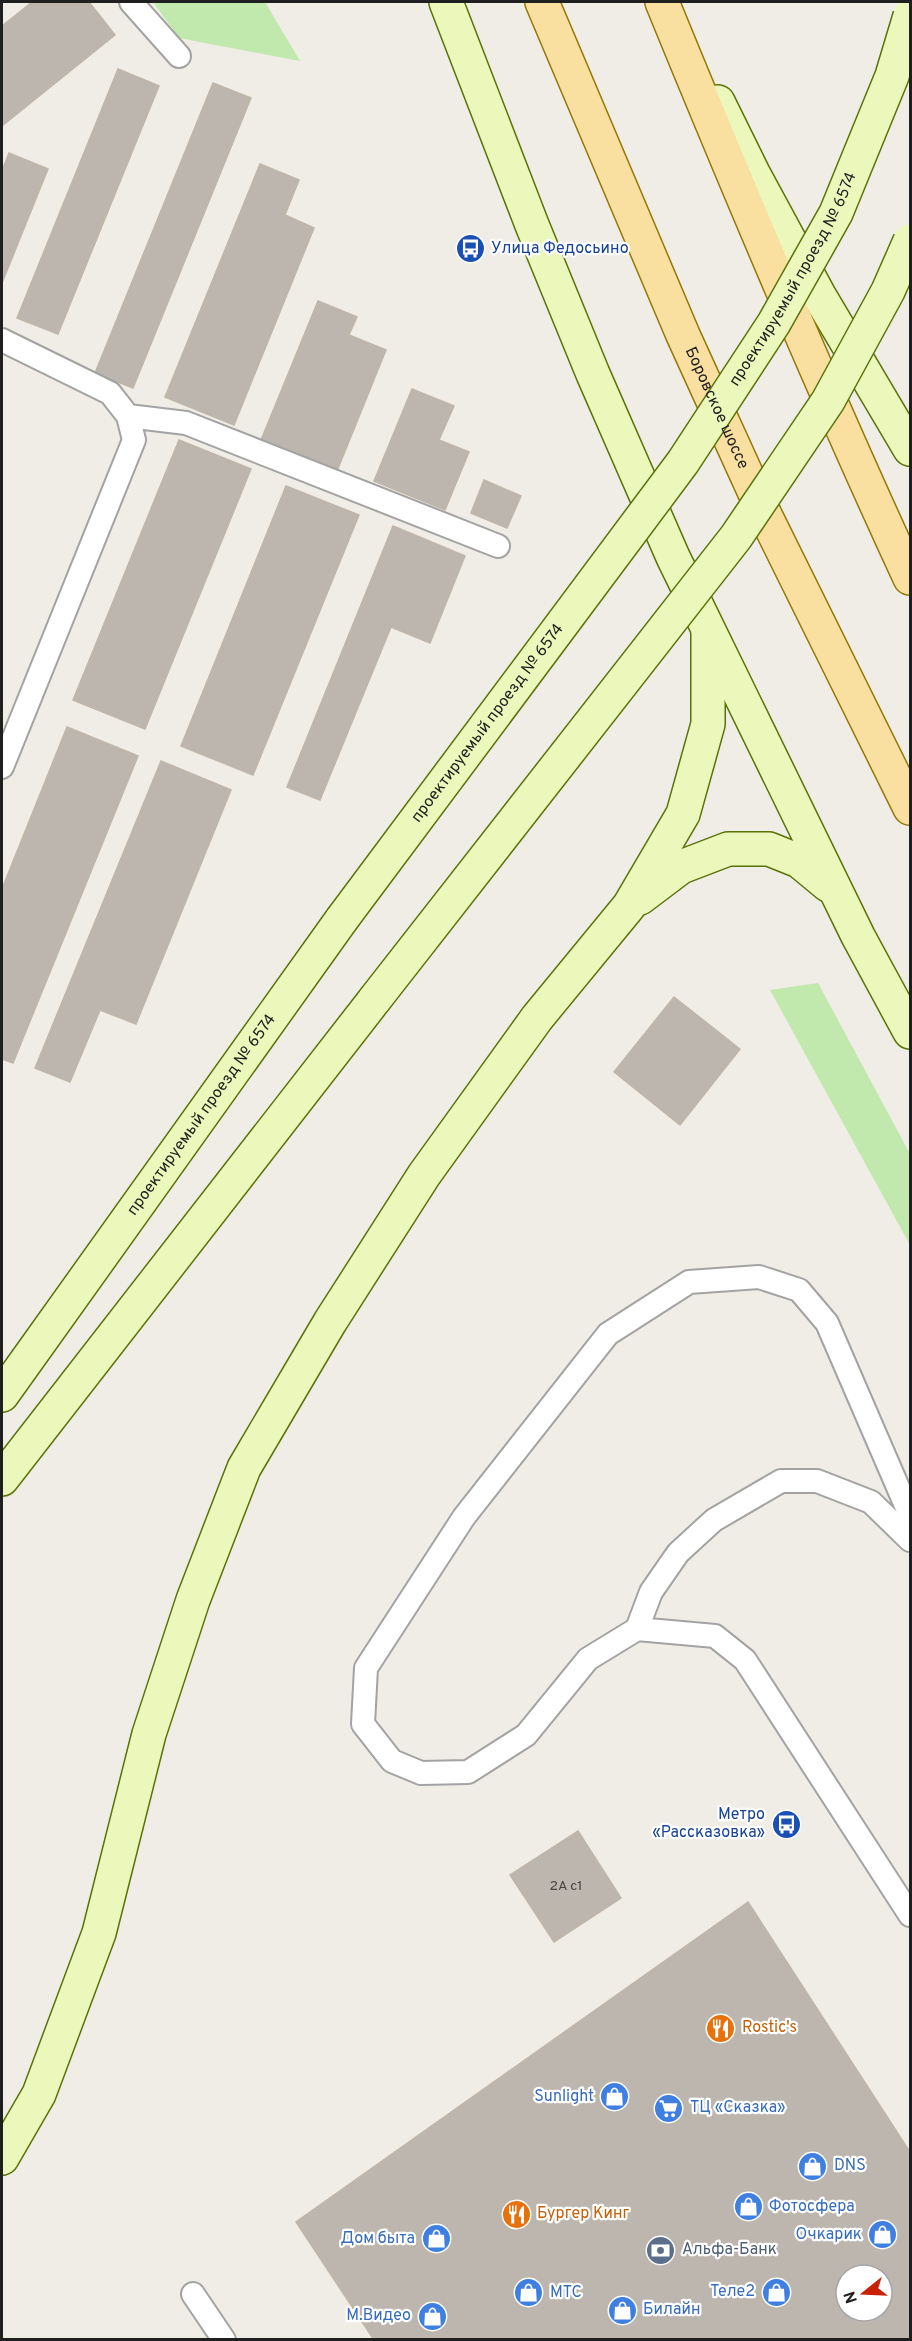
<svg xmlns="http://www.w3.org/2000/svg" width="912" height="2341" font-family="Overpass,sans-serif">
  <style>
    .grass { fill: #c1e8ad }
    .building { fill: #bcb6af; stroke: #c0b6a8; stroke-width: 1.5; fill-rule: evenodd }
    .lines { fill: none; stroke-linecap: round; stroke-linejoin: round }
    .service-casing { stroke: #a3a3a3; stroke-width: 26 }
    .secondary-casing { stroke: #597308; stroke-width: 36 }
    .primary-casing { stroke: #947805; stroke-width: 36 }
    .service { stroke: #fff; stroke-width: 22 }
    .secondary { stroke: #ecf7bb; stroke-width: 33 }
    .primary { stroke: #f9dfa0; stroke-width: 33 }
    .secondary-bridge-casing { stroke: #597308; stroke-width: 36; stroke-linecap: butt }
    .secondary-bridge { stroke: #ecf7bb; stroke-width: 33 }
    .labels { text-anchor: middle; dominant-baseline: central; stroke-width: 4.5; stroke-linejoin: round; paint-order: stroke }
    .number-label { font-size: 14px; fill: #464543 }
    .transit-label { font-size: 16px; fill: #164399; stroke: #fff; text-anchor: start }
    .street-label { font-size: 16px; fill: #1f1f1f; stroke: #fff }
    .food-label { font-size: 16px; fill: #c56008; stroke: #fff; text-anchor: start }
    .shop-label { font-size: 16px; fill: #366cbe; stroke: #fff; text-anchor: end }
    .service-label { font-size: 16px; fill: #4e5e75; stroke: #fff; text-anchor: start }
  </style>
  <rect width="100%" height="100%" fill="#efede5"/>
  <path class="grass" d="M153,2H265L300,61L179,38Z
    M818,983L910,1154V1245L770,990Z"/>
  <path class="building" d="M32,2H89L115,35L2,126V26Z
    M118,69L159,86L58,334L17,318Z
    M213,83L251,98L133,388L95,373Z
    M9,153L48,169L2,283V171Z
    M260,164L299,180L285,215L314,228L234,425L165,397Z
    M318,301L357,317L349,335L386,350L337,471L261,440Z
    M412,389L454,406L439,440L469,452L445,510L374,481Z
    M179,440L251,469L145,729L73,700Z
    M484,480L521,496L507,528L471,513Z
    M286,486L359,515L253,775L181,746Z
    M393,526L465,556L430,643L391,627L320,800L287,787Z
    M67,727L138,756L13,1063L2,1059V889Z
    M161,761L231,790L136,1024L100,1010L70,1082L35,1068Z
    M674,997L740,1049L680,1125L614,1072Z
    M578,1831L621,1898L554,1942L510,1875Z
    M748,1902L910,2152V2340H374L296,2222ZM846,2275H882V2311H846Z"/>
  <g class="lines">
    <defs>
      <path id="service" d="M131,2L179,56
        M2,340L110,393L128,416L134,440L2,767
        M128,416L186,423L498,546
        M910,1515L827,1323L799,1290L759,1277L689,1282L608,1334L464,1517L366,1668L363,1724L392,1761L421,1773L468,1772L526,1735L588,1659L637,1629L651,1592L678,1553L714,1520L781,1481H817L871,1502L910,1540
        M637,1629L715,1636L745,1660L910,1915
        M193,2294L224,2340"/>
      <g id="secondary">
        <path d="M446,2L532,225L593,374L673,557L858,936L910,1032"/>
        <path d="M718,102L753,173L820,297L910,449"/>
        <path d="M640,898L681,867L728,849H769L799,861L828,885"/>
        <path id="s1" d="M2,1395L342,919"/>
        <path d="M2,1479L375,999"/>
        <path d="M2,2158L39,2094L99,1933L149,1734L193,1600L244,1468L330,1322L424,1175L537,1018L629,906L683,814L708,724V632"/>
      </g>
      <g id="primary">
        <path id="s2" d="M542,2L683,335L765,515L910,808"/>
        <path d="M662,2C741,195 822,388 910,578"/>
      </g>
    </defs>
    <use href="#service" class="service-casing"/>
    <use href="#secondary" class="secondary-casing"/>
    <use href="#primary" class="primary-casing"/>
    <use href="#service" class="service"/>
    <use href="#secondary" class="secondary"/>
    <use href="#primary" class="primary"/>
    <defs>
      <g id="secondary-bridge">
        <path id="s3" d="M342,919L683,462L774,323L836,213L892,76L910,16"/>
        <path d="M375,999L736,537L828,401L888,291L910,241"/>
      </g>
    </defs>
    <use href="#secondary-bridge" class="secondary-bridge-casing"/>
    <use href="#secondary-bridge" class="secondary-bridge"/>
  </g>
  <defs>
    <symbol id="bus-disc" viewBox="-11 -11 22 22"><circle r="9.5" fill="#1a4fb4" stroke="#fff"/><path d="M-5-6H5V4H4V6H2V4H-2V6H-4V4H-5ZM-3.5-4V0h7V-4ZM-3.5 1.2v1.5H-2V1.2ZM2 1.2v1.5H3.5V1.2Z" fill="#fff"/></symbol>
    <symbol id="restaurant-disc" viewBox="-11 -11 22 22"><circle r="9.5" fill="#e8710a" stroke="#fff"/><path d="M-5-6h1v4h1v-4h1v4h1v-4h1v5L-1.5 .5V6h-2V.5L-5-1ZM5-6V6H3V1.5H1.5Q1.5-4 5-6Z" fill="#fff"/></symbol>
    <symbol id="shop-disc" viewBox="-11 -11 22 22"><circle r="9.5" fill="#3f7fe0" stroke="#fff"/><path d="M-5-2.5h2.3a2.7 3.5 0 0 1 5.4 0H5L5.5 6h-11ZM-1.5-2.5h3a1.5 2.3 0 0 0-3 0Z" fill="#fff"/></symbol>
    <symbol id="supermarket-disc" viewBox="-11 -11 22 22"><circle r="9.5" fill="#3f7fe0" stroke="#fff"/><path d="M-6-5.5h2.5l.6 2H6L4.5 2H-2.5L-4.4-4H-6ZM-1.5 3.2a1.3 1.3 0 1 0 .1 0ZM3 3.2a1.3 1.3 0 1 0 .1 0Z" fill="#fff"/></symbol>
    <symbol id="bank-disc" viewBox="-11 -11 22 22"><circle r="9.5" fill="#5c6f8a" stroke="#fff"/><path d="M-6-4H6V4H-6ZM0-2.3a2.3 2.3 0 1 0 0 4.6a2.3 2.3 0 1 0 0-4.6Z" fill="#fff"/></symbol>
  </defs>
  <g fill-rule="evenodd">
    <use href="#bus-disc" x="454" y="232" width="33" height="33"/>
    <use href="#bus-disc" x="770" y="1808" width="33" height="33"/>
    <use href="#restaurant-disc" x="704" y="2012" width="33" height="33"/>
    <use href="#shop-disc" x="598" y="2080" width="33" height="33"/>
    <use href="#supermarket-disc" x="652" y="2092" width="33" height="33"/>
    <use href="#shop-disc" x="796" y="2150" width="33" height="33"/>
    <use href="#shop-disc" x="732" y="2190" width="33" height="33"/>
    <use href="#restaurant-disc" x="500" y="2198" width="33" height="33"/>
    <use href="#shop-disc" x="866" y="2218" width="33" height="33"/>
    <use href="#shop-disc" x="420" y="2222" width="33" height="33"/>
    <use href="#bank-disc" x="644" y="2234" width="33" height="33"/>
    <use href="#shop-disc" x="760" y="2276" width="33" height="33"/>
    <use href="#shop-disc" x="512" y="2276" width="33" height="33"/>
    <use href="#shop-disc" x="606" y="2294" width="33" height="33"/>
    <use href="#shop-disc" x="416" y="2300" width="33" height="33"/>
  </g>
  <g class="labels">
    <g class="number-label">
      <text x="566" y="1886">2А с1</text>
    </g>
    <g class="transit-label">
      <text x="491" y="249">Улица Федосьино</text>
      <text x="765" y="1815" text-anchor="end">Метро<tspan x="765" dy="18">«Рассказовка»</tspan></text>
    </g>
    <g class="street-label">
      <text stroke="none"><textPath href="#s3" startOffset="784">проектируемый проезд № 6574</textPath></text>
      <text stroke="none"><textPath href="#s2" startOffset="442">Боровское шоссе</textPath></text>
      <text stroke="none"><textPath href="#s3" startOffset="244">проектируемый проезд № 6574</textPath></text>
      <text stroke="none"><textPath href="#s1" startOffset="344">проектируемый проезд № 6574</textPath></text>
    </g>
    <g class="food-label">
      <text x="742" y="2028">Rostic's</text>
      <text x="537" y="2214">Бургер Кинг</text>
    </g>
    <g class="shop-label">
      <text x="594" y="2097">Sunlight</text>
      <text x="690" y="2108" text-anchor="start">ТЦ «Сказка»</text>
      <text x="834" y="2166" text-anchor="start">DNS</text>
      <text x="769" y="2207" text-anchor="start">Фотосфера</text>
      <text x="862" y="2235">Очкарик</text>
      <text x="415" y="2239">Дом быта</text>
      <text x="755" y="2292">Теле2</text>
      <text x="550" y="2293" text-anchor="start">МТС</text>
      <text x="643" y="2310" text-anchor="start">Билайн</text>
      <text x="411" y="2316">М.Видео</text>
    </g>
    <g class="service-label">
      <text x="682" y="2250">Альфа-Банк</text>
    </g>
  </g>
  <rect width="912" height="2341" fill="none" stroke="#1f1f1f" stroke-width="6"/>
  <g transform="translate(864 2293) rotate(252)"><circle r="28" fill="#ffffff" stroke="#a5a5a5" stroke-width="1.5"/>
  <path d="M0-4.5L10 22L0 15L-10 22Z" fill="#c72107"/>
  <text y="-9" font-size="16" font-weight="bold" text-anchor="middle" fill="#1f1f1f">N</text>
  </g>
</svg>
